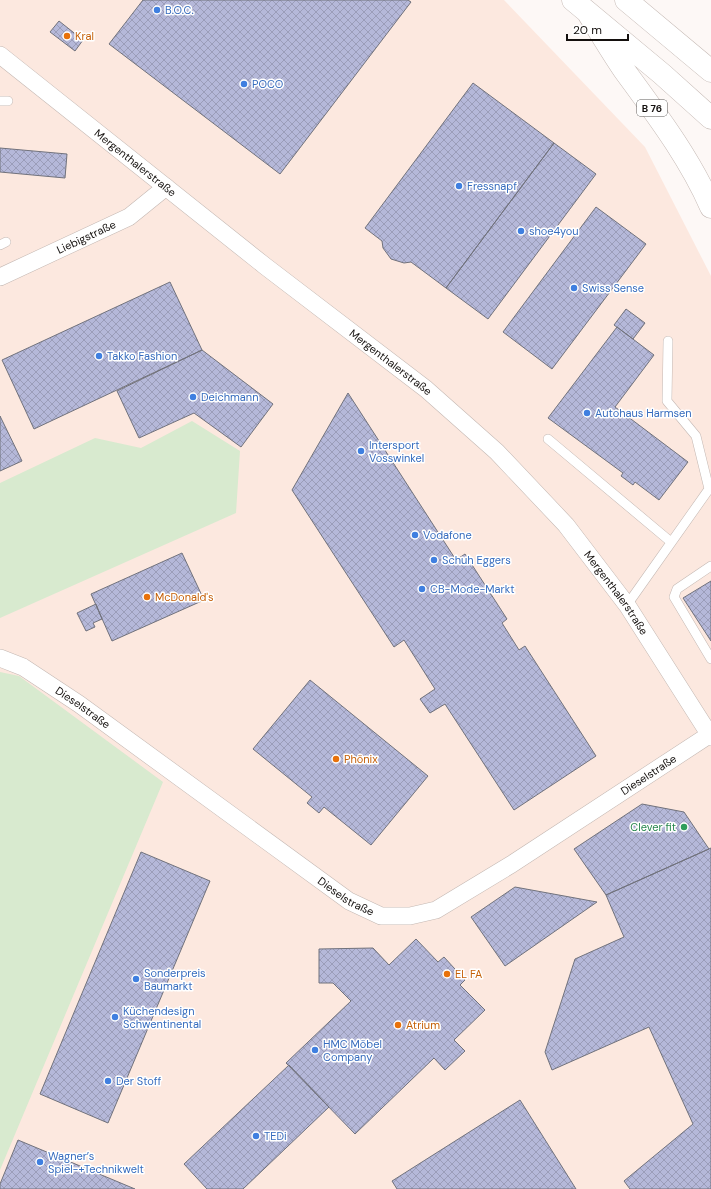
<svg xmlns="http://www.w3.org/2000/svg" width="711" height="1189" font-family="'DM Sans',sans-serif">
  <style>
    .built { fill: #fce8df }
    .grass { fill: #d8eacf }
    .building { fill: url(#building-cross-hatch); stroke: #71727c }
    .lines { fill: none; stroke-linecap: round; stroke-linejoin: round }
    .service-casing { stroke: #c4b8b3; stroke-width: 10 }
    .minor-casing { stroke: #c4b8b3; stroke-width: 18 }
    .trunk-casing { stroke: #c4b8b3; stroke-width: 23 }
    .service { stroke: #fff; stroke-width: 9 }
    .minor { stroke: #fff; stroke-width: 17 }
    .trunk { stroke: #fff; stroke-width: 22 }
    .shop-dot { fill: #3f7fe0; stroke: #fff; stroke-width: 1.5 }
    .food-dot { fill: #e8710a; stroke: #fff; stroke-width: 1.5 }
    .leisure-dot { fill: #2e9e5b; stroke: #fff; stroke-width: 1.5 }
    .labels { text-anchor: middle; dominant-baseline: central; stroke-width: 3; stroke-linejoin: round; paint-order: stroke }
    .shield { fill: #fff; stroke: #5a5856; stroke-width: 1 }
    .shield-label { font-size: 10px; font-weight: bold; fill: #14100e }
    .shop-label { font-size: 11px; fill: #366cbe; stroke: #fff; text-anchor: start }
    .food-label { font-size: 11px; fill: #c56008; stroke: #fff; text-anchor: start }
    .street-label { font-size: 11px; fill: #14100e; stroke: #fff }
    .leisure-label { font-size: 11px; fill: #27864d; stroke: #fff; text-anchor: end }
  </style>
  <defs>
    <pattern id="building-cross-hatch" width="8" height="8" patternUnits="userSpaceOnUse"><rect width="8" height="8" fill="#b5b8d9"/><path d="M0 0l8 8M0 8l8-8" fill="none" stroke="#9b9db9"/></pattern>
  </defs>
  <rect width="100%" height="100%" fill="#fdf8f6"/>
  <path class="built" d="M0,0H504L645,147L711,276V1189H0Z"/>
  <path class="grass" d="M192,421L240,451L236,513L0,618V483L95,438L141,448Z
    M0,672L19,676L163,782L0,1170Z"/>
  <path class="building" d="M143,0H408L411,2L280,174L109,44Z
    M59,21L83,40L75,51L50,32Z
    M473,83L554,143L446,288L411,262L404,263L391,259L383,248L382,241L365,228Z
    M554,143L596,174L488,319L446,288Z
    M0,148L67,154L65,178L0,172Z
    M596,207L646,244L552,369L503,332Z
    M170,282L202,350L34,429L2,360Z
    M626,309L645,323L633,339L614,325Z
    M617,327L654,355L615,407L688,462L659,500L635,482L633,485L621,476L623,473L548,418Z
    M202,350L273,404L241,447L194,413L139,438L117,391Z
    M348,393L456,560L465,554L507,619L502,623L519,650L525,646L596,756L514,810L445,704L430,713L420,699L435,689L404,640L394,647L292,490Z
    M0,416L22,461L0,471Z
    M182,553L204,600L112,641L91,594Z
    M711,581V641L683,598Z
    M96,604L102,619L93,623L95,627L86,631L77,613Z
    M310,680L428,776L371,845L324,807L319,813L307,803L312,797L253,749Z
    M642,804L684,812L709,849L606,895L574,849Z
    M711,848V1189H630L624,1181L693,1124L649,1027L552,1070L545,1052L575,959L624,937L606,895Z
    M141,852L210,881L108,1123L40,1094Z
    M515,887L597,902L505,966L471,917Z
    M416,939L438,962L444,957L465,980L460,985L485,1010L454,1040L465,1051L445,1070L434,1058L355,1134L286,1063L351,1001L333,983H319V949L373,948L389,965Z
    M289,1065L329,1107L243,1189H207L184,1164Z
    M520,1100L576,1189H397L392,1181Z
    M18,1140L135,1189H0V1184Z"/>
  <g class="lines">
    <defs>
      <path id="service" d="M0,101H8
        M0,245L6,242
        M548,439L671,542
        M711,566L677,589L674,597L711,659
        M627,605L709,489L696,436L667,401L668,341"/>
      <g id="minor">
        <path id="s1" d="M0,55L265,266L426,389L497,452L566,525L627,605L711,737"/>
        <path id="s2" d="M0,277L129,217L166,187"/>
        <path id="s3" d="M0,658L23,667L79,704L349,901L381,916H410L436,910L512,864L709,735"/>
      </g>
      <path id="trunk" d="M573,0L662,74L711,118
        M626,0L711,71
        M588,13C600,32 611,51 624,70C656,114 689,157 711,207"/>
    </defs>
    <use href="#service" class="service-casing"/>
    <use href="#minor" class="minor-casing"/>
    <use href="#trunk" class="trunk-casing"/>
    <use href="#service" class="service"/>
    <use href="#minor" class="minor"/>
    <use href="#trunk" class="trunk"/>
  </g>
  <g class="shop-dot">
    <circle cx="157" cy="10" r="4"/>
    <circle cx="244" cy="84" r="4"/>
    <circle cx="459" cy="186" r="4"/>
    <circle cx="521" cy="231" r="4"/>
    <circle cx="574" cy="288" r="4"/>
    <circle cx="99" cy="356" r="4"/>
    <circle cx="193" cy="397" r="4"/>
    <circle cx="587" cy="413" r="4"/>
    <circle cx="361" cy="451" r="4"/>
    <circle cx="415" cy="535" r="4"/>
    <circle cx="434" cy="560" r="4"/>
    <circle cx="422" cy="589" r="4"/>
    <circle cx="136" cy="979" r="4"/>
    <circle cx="115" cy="1017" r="4"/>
    <circle cx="315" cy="1050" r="4"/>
    <circle cx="108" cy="1081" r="4"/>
    <circle cx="256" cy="1136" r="4"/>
    <circle cx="40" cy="1162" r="4"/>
  </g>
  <g class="food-dot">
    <circle cx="67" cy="36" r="4"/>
    <circle cx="147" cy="597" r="4"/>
    <circle cx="336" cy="759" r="4"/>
    <circle cx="447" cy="974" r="4"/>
    <circle cx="398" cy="1025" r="4"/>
  </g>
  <circle class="leisure-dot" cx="684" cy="827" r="4"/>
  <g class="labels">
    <rect class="shield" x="637" y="100" width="30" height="16" rx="3"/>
    <g class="shield-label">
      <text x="652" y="108">B 76</text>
    </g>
    <g class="shop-label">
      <text x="165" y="10">B.O.C.</text>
      <text x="252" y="84">POCO</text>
      <text x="467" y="186">Fressnapf</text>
      <text x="529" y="231">shoe4you</text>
      <text x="582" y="288">Swiss Sense</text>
      <text x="107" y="356">Takko Fashion</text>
      <text x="201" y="397">Deichmann</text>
      <text x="595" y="413">Autohaus Harmsen</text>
      <text x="369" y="445">Intersport<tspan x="369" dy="13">Vosswinkel</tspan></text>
      <text x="423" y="535">Vodafone</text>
      <text x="442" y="560">Schuh Eggers</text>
      <text x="430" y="589">CB-Mode-Markt</text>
      <text x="144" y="973">Sonderpreis<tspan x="144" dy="13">Baumarkt</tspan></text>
      <text x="123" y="1011">Küchendesign<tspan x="123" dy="13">Schwentinental</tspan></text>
      <text x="323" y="1044">HMC Möbel<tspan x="323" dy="13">Company</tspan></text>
      <text x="116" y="1081">Der Stoff</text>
      <text x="264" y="1136">TEDi</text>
      <text x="48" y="1156">Wagner’s<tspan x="48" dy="13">Spiel-+Technikwelt</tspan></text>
    </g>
    <g class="food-label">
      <text x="75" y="36">Kral</text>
      <text x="155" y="597">McDonald's</text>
      <text x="344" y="759">Phönix</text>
      <text x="455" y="974">EL FA</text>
      <text x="406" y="1025">Atrium</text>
    </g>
    <g class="street-label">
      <text stroke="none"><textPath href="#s1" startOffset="173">Mergenthalerstraße</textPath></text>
      <text stroke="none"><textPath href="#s2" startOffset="95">Liebigstraße</textPath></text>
      <text stroke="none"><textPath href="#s1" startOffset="497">Mergenthalerstraße</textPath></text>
      <text stroke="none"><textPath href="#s1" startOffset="821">Mergenthalerstraße</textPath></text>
      <text stroke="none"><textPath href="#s3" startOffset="97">Dieselstraße</textPath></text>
      <text stroke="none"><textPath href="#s3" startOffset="769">Dieselstraße</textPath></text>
      <text stroke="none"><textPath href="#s3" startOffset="421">Dieselstraße</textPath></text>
    </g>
    <g class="leisure-label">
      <text x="676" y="827">Clever fit</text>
    </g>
  </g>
  <path d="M567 34v6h61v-6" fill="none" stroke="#14100e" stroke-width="2"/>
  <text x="573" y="34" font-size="12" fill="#14100e" stroke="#ffffff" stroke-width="3" paint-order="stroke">20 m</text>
</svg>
